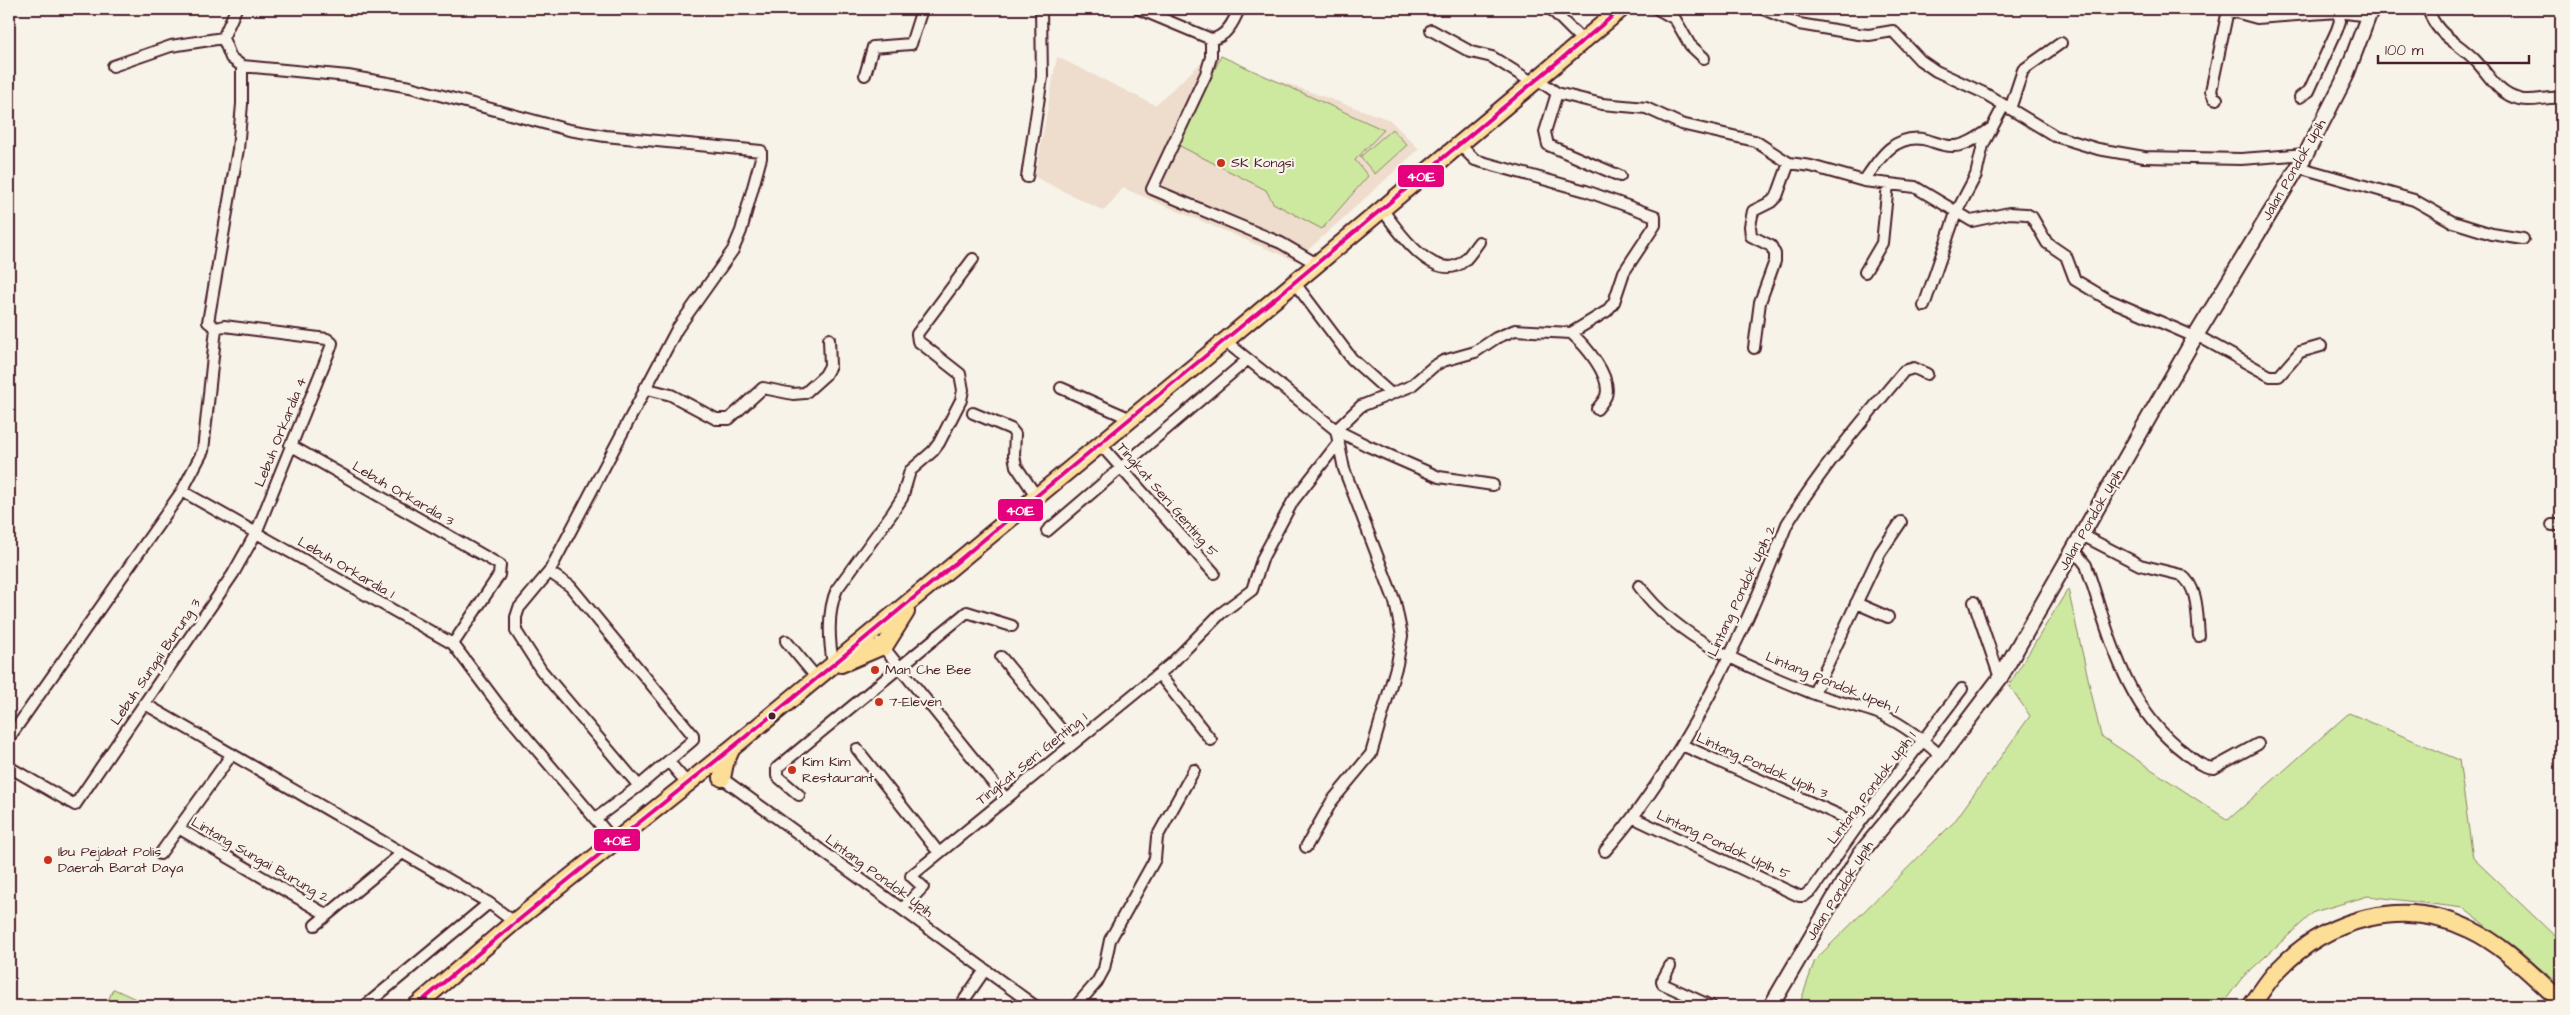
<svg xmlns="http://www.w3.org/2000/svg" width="2570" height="1015" font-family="'Architects Daughter',sans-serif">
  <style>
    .built { fill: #eedccc }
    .green { fill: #cde89f; stroke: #8c8465 }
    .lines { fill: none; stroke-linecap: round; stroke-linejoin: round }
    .minor-casing { stroke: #4a1f2b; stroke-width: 14 }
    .secondary-casing { stroke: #4a1f2b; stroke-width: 18 }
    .primary-casing { stroke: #4a1f2b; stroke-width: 20 }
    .minor { stroke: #f7f3e8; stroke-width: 10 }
    .secondary { stroke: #f7f3e8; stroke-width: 14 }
    .primary { stroke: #fdde96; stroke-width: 16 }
    .bus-1-casing { stroke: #f7f3e8; stroke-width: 8 }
    .bus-1 { stroke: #e5007d; stroke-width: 4 }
    .poi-dot { fill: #c8321e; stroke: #f7f3e8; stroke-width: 2 }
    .bus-dot { fill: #4a1f2b; stroke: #f7f3e8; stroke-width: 2 }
    .labels { text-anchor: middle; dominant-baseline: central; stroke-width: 4.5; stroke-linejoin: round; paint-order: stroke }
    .poi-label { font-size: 14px; fill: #4a1f2b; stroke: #f7f3e8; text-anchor: start }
    .street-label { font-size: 14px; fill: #4a1f2b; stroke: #f7f3e8 }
    .line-badge { stroke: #f7f3e8; stroke-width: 2 }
    .badge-label { font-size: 14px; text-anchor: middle; font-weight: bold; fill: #fff }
  </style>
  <rect width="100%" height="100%" fill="#f7f3e8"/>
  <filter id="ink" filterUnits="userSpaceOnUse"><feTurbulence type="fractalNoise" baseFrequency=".02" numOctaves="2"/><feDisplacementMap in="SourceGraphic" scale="10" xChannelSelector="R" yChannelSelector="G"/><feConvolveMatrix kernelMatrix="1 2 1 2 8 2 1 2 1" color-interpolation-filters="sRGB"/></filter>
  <g filter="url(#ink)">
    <path class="built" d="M1209,56L1390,120L1419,149L1296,261L1123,188L1104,211L1035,177L1057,57L1155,105Z"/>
    <path class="green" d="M1221,56L1384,130L1355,160L1368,176L1322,229L1273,203L1266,190L1178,145Z
      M1392,129L1407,145L1375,174L1360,157Z
      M2068,589L2101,736L2228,820L2349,713L2459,760L2473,858L2561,942V985L2463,908L2368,896L2314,912L2242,978L2221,1006H1799L1815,960L1954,822L2030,716L2009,685Z
      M113,989H114L151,1006H106Z"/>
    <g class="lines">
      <defs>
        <path id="minor" d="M1139,9L1211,39C1226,38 1234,21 1239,9
          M1551,9L1582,40
          M1657,9L1675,19L1690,45L1704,58
          M1763,9L1799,24L1858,34L1869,35L1893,31L1920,60L1936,71L1984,93L2055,136L2098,149L2144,157L2241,159L2306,154
          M2224,9L2257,18L2338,12L2369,16
          M2428,9C2437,36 2455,40 2474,59C2489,74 2497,94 2519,99C2533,103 2547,96 2561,98
          M1431,30L1471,52L1492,57L1532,82
          M1211,39V57L1206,74L1152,189L1281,243L1317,264
          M113,66L171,46L223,38
          M242,66L348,76L410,87L569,130L605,136L761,151V158L741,231L733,250L677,329L549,572L519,608L516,617V631L541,670L639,786
          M865,75L873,47L911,44L922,9
          M1537,79L1557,93L1602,104L1646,108L1681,124L1755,141L1789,163L1811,166L1864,181L1915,187L1972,221L2009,213L2026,214L2032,217L2047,243L2066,256L2075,280L2107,299L2195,337
          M1557,93L1545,132L1548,145L1620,176
          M2300,97L2309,91L2337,30L2340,21L2338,12
          M2217,99L2214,98L2211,91L2228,10
          M2010,109L2023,70L2061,43
          M1459,144L1475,160L1586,191L1655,216V225L1624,272L1614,302L1607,311L1571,333L1515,330L1496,338L1475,352L1443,361L1434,366L1411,386L1361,406L1336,430L1368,446L1439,477L1493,485
          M2298,167L2414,200L2453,222L2492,234L2523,239
          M1027,177L1042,77L1041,9
          M1864,181C1879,159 1893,135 1923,139C1933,141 1943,147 1954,146C1967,146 1981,135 1992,128
          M1382,209C1396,229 1436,287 1465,260C1470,255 1475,247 1479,242
          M1865,272L1882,243L1888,184
          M1294,282L1352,359L1391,394
          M1924,306L1956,213L1976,175L1983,145L2004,105
          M1571,333C1585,345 1612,376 1606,396C1604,401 1600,405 1597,409
          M2196,335L2270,376H2279L2300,352L2321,346
          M1225,341L1336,430L1344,469L1395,602L1402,636L1397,664L1371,754L1332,801L1306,847
          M1754,348L1760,302L1775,261V254L1771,246L1751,236L1750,226L1753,211L1771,202L1777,196L1789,163
          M644,388L671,395L716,419H729L763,388L793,394L805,393L825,375L830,366L829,339
          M1061,388L1131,419
          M973,413L1011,429L1015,434L1014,455L1016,466L1037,497
          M1100,444L1214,573
          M290,445L500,565L499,575L453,644
          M182,491L203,451L216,328
          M2552,525H2561
          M1047,531L1247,360
          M2082,535L2140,565L2181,575C2199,587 2197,617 2199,636
          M2074,550L2086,565C2109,632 2124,708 2184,752C2194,760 2201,767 2214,768L2258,744
          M549,572L570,586L693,735V740L639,786L595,819
          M1639,586C1678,640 1752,669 1812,693C1833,701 1854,705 1875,712C1899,721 1922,739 1941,756
          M1974,602L2000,678
          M1856,603L1888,617
          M786,641L816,677
          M880,643L1006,799
          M1001,657L1073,744
          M833,664C829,640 827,611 837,589L893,512L902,498L910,471L933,451L939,443L961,400L963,390L960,374L918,341L917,334L973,259
          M1159,674L1211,740
          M1814,693L1880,553L1901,522
          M145,704L489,903L514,922
          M9,738L182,491L453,644L498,704L614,841
          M1682,745L1859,824
          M857,749L939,853
          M669,762L687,783
          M9,767L75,805L233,574L256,533L331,347L332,343L327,339L224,326L216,328L208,322L238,149L242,104V66L231,58L223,38L236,9
          M719,776L1035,1006
          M799,795L777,776V768L967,612L1012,626
          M1634,818L1799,896H1804L1813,889L1859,824L1962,689
          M180,829L327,915
          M1605,851C1684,762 1744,634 1787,524C1821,469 1863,420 1904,371L1914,368L1927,374
          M160,854L232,754
          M902,909L923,887L911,876L1171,664L1220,614L1252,590L1263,557L1293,501L1339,442
          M315,925L401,854
          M1670,966L1662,981L1663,984L1711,1006
          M365,1006L489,903
          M960,1006L985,970
          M1076,1006L1097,982L1104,969L1110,940L1155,859L1157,837L1194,770"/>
        <path id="secondary" d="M1771,1006L1860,854L1941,756L2000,678L2195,337L2306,154L2345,78L2371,9"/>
        <path id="primary" d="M884,647L906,612
          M841,664L883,646
          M722,778L725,763L731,750
          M416,1006L514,922L732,748L1206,357L1621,9
          M2251,1006C2260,994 2268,980 2278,970C2327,918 2403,897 2469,929C2504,945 2533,976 2561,1001"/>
      </defs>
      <use href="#minor" class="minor-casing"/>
      <use href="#secondary" class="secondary-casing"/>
      <use href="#primary" class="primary-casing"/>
      <use href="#minor" class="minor"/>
      <use href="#secondary" class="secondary"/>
      <use href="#primary" class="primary"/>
      <defs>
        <path id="bus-1" d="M416,1006C539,900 668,801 793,698C1070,469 1346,240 1621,9"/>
      </defs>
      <use href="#bus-1" class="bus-1-casing"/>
      <use href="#bus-1" class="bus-1"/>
    </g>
  </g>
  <g class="poi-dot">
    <circle cx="1221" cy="163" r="5"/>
    <circle cx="875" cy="670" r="5"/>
    <circle cx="879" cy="702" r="5"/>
    <circle cx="792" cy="770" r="5"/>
    <circle cx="48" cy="860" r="5"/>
  </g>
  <circle class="bus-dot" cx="772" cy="716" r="4.5"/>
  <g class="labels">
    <g class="poi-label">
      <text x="1231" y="163">SK Kongsi</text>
      <text x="885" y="670">Man Che Bee</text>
      <text x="889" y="702">7-Eleven</text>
      <text x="802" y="762">Kim Kim<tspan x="802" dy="16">Restaurant</tspan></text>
      <text x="58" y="852">Ibu Pejabat Polis<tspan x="58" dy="16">Daerah Barat Daya</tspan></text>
    </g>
    <g class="street-label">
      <text transform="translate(2294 170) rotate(-60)">Jalan Pondok Upih</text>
      <text transform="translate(281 432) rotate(-68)">Lebuh Orkardia 4</text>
      <text transform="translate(403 494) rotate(30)">Lebuh Orkardia 3</text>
      <text transform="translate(1167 500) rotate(49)">Tingkat Seri Genting 5</text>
      <text transform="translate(2091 520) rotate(-60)">Jalan Pondok Upih</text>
      <text transform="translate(346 568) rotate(30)">Lebuh Orkardia 1</text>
      <text transform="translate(1742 591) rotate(-65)">Lintang Pondok Upih 2</text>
      <text transform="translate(156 662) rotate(-56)">Lebuh Sungai Burung 3</text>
      <text transform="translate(1832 683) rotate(22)">Lintang Pondok Upeh 1</text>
      <text transform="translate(1032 759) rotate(-39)">Tingkat Seri Genting 1</text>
      <text transform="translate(1762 766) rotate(24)">Lintang Pondok Upih 3</text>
      <text transform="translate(1872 788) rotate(-53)">Lintang Pondok Upih 1</text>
      <text transform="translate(1723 845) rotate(25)">Lintang Pondok Upih 5</text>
      <text transform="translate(260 860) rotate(30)">Lintang Sungai Burung 2</text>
      <text transform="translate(879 876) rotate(36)">Lintang Pondok Upih</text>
      <text transform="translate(1840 891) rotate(-58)">Jalan Pondok Upih</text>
    </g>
  </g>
  <g class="line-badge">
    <rect x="1397" y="164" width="48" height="24" rx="5" fill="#e5007d"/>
    <rect x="997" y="498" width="47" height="24" rx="5" fill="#e5007d"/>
    <rect x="593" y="828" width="48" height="24" rx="5" fill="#e5007d"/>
  </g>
  <g class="badge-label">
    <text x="1421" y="181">401E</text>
    <text x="1020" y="515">401E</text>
    <text x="617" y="845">401E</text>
  </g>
  <rect width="2570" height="1015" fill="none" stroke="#f7f3e8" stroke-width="30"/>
  <rect x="15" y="15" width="2540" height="985" fill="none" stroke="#4a1f2b" stroke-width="2" filter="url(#ink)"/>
  <path d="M2378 55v8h151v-8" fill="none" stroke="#4a1f2b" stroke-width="2.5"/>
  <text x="2385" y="55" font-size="15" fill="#4a1f2b" stroke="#f7f3e8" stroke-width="4" paint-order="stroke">100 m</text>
</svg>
